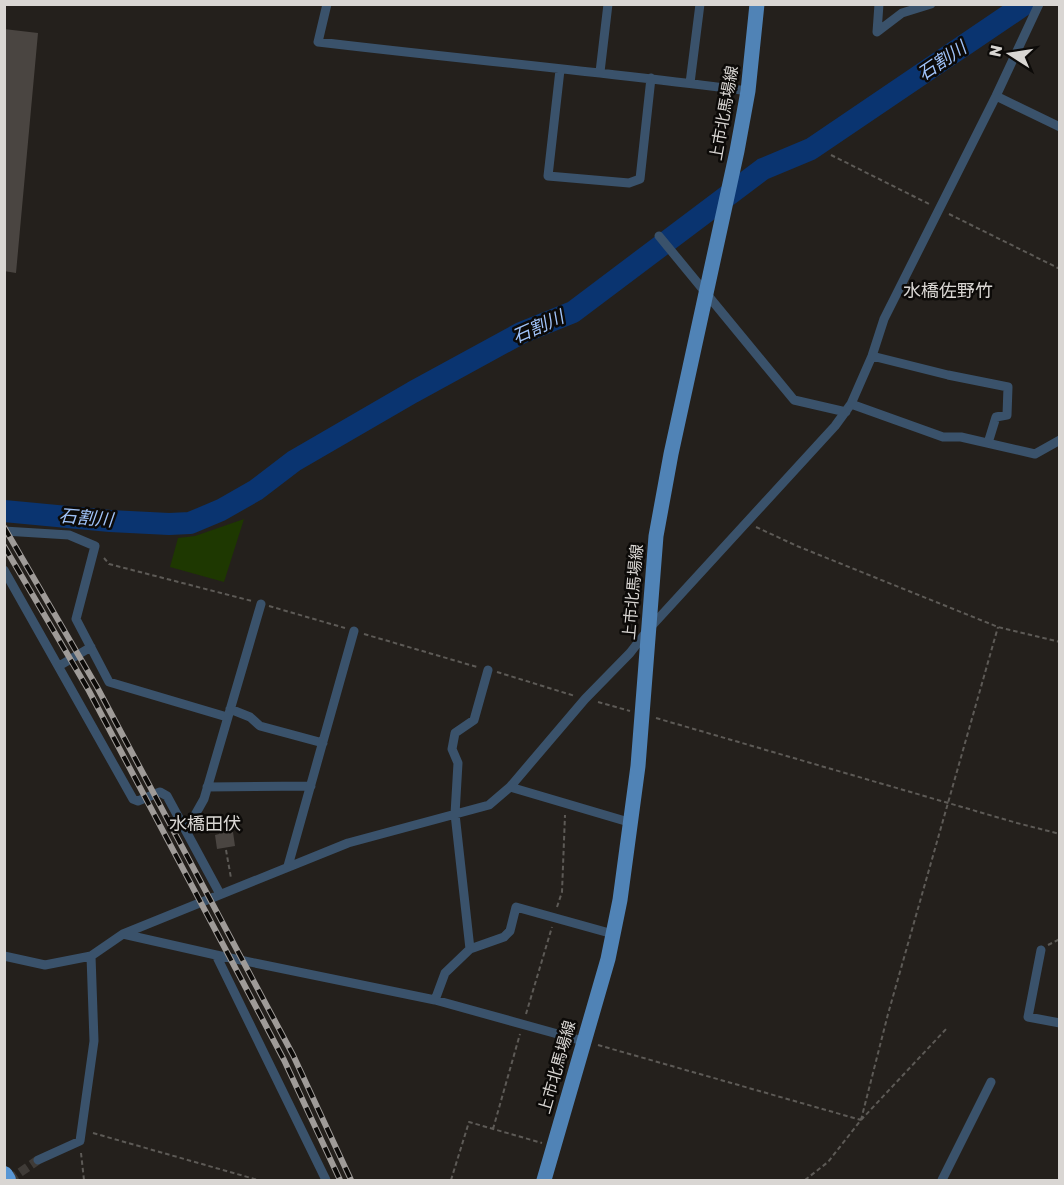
<svg xmlns="http://www.w3.org/2000/svg" width="1064" height="1185" font-family="Rubik,'Noto Sans JP',sans-serif">
  <style>
    .green { fill: #1e3801 }
    .lines { fill: none; stroke-linecap: round; stroke-linejoin: round }
    .river { stroke: #0a3470; stroke-width: 22 }
    .building { fill: #4a4541 }
    .street-tunnel { stroke: #3f3b37; stroke-width: 9; stroke-dasharray: 9 4.5; stroke-linecap: butt }
    .path { stroke: #5d5a56; stroke-width: 2; stroke-dasharray: 4.5 3; stroke-linecap: butt }
    .street { stroke: #3a526b; stroke-width: 9 }
    .primary { stroke: #5083b6; stroke-width: 15 }
    .highway { stroke: #5896d4; stroke-width: 18 }
    .rail-casing { stroke: #9f9b98; stroke-width: 6 }
    .rail { stroke: #0c0a08; stroke-width: 4; stroke-dasharray: 11; stroke-linecap: butt }
    .labels { text-anchor: middle; dominant-baseline: central; stroke-width: 5; stroke-linejoin: round; paint-order: stroke }
    .street-label { font-size: 16px; fill: #d9d6d3; stroke: #0c0a08 }
    .water-label { font-size: 18px; font-style: italic; fill: #a0c3f9; stroke: #0c0a08 }
    .neighbourhood-label { font-size: 18px; fill: #d9d6d3; stroke: #0c0a08 }
  </style>
  <rect width="100%" height="100%" fill="#24201c"/>
  <path class="green" d="M244,519L224,582L170,567L178,538L195,536Z"/>
  <g class="lines">
    <path class="river" d="M4,511L110,521L169,524L190,523L221,510L256,490L294,461L413,392L521,333L573,312L763,169L811,149L1025,4"/>
  </g>
  <path class="building" d="M4,29L38,33L16,273L4,271Z
    M224,823L226,833L233,832L235,846L217,849L215,835L219,834L217,824Z"/>
  <g class="lines">
    <path class="street-tunnel" d="M9,1180L38,1160"/>
    <path class="path" d="M831,155L931,205
      M949,214L1060,269
      M756,527L797,546L998,627L1060,642
      M104,558L109,564L252,601
      M269,606L345,628
      M364,634L477,667
      M497,672L575,696
      M598,702L630,711
      M656,718L1017,823L1060,834
      M226,850L231,878
      M557,907L562,892L565,815
      M1048,945L1058,940L1060,937
      M526,1014L552,927
      M598,1045L861,1120
      M861,1120L888,1014L998,627
      M493,1129L520,1034
      M93,1133L258,1180
      M81,1153L84,1180
      M451,1180L469,1122L542,1143
      M805,1180L828,1162L861,1120L948,1027"/>
    <path class="street" d="M327,4L318,42C461,59 605,72 748,91
      M879,4L877,32L902,13L931,4
      M560,70L548,176L629,183L640,179L651,78
      M600,72L608,4
      M690,83L700,4
      M996,96L1060,127
      M659,236L794,400L846,412
      M872,356L948,375L1008,387L1007,415L996,417L988,443
      M851,404L943,437H961L1035,454L1060,440
      M4,531L69,535L95,546L76,619L109,682L227,717
      M4,570L133,799L138,801L160,792L167,796L220,894
      M59,666L91,647
      M488,670L474,720L455,733L452,749L458,763L455,814L470,949L504,937L510,931L516,907L613,934
      M230,709L250,717L260,726L323,743
      M207,787L311,786
      M510,787L632,823
      M186,831L204,799L261,604
      M288,866L354,631
      M123,934L216,955L435,1000L583,1041
      M1041,950L1028,1017L1060,1023
      M216,955L326,1180
      M4,956L45,965L91,956L123,934L348,843L489,805L510,787L585,699L630,653L647,631L835,426L851,404L872,356L884,319L996,96L1039,4
      M435,1000L445,973L470,949
      M38,1160L80,1141L94,1041L91,956
      M942,1180L991,1082"/>
    <path class="primary" d="M544,1180L608,959L620,900L638,766L656,536L671,454L737,151L748,91L757,4"/>
    <path class="highway" d="M4,1175L7,1180"/>
    <defs>
      <path id="rail" d="M4,527L97,687L293,1055L351,1180
        M4,546L89,691L284,1060L340,1180"/>
    </defs>
    <use href="#rail" class="rail-casing"/>
    <use href="#rail" class="rail"/>
  </g>
  <g class="labels">
    <g class="street-label">
      <text transform="translate(724 113) rotate(-80)">上市北馬場線</text>
      <text transform="translate(633 592) rotate(-85)">上市北馬場線</text>
      <text transform="translate(557 1067) rotate(-74)">上市北馬場線</text>
    </g>
    <g class="water-label">
      <text transform="translate(942 61) rotate(-34)">石割川</text>
      <text transform="translate(538 327) rotate(-24)">石割川</text>
      <text transform="translate(86 518) rotate(5)">石割川</text>
    </g>
    <g class="neighbourhood-label">
      <text x="948" y="291">水橋佐野竹</text>
      <text x="205" y="824">水橋田伏</text>
    </g>
  </g>
  <rect width="1064" height="1185" fill="none" stroke="#d9d6d3" stroke-width="12"/>
  <g transform="translate(1010 54) rotate(282)" stroke="#0c0a08" stroke-width="4.5" paint-order="stroke">
  <path d="M0-4.5L10 22L0 15L-10 22Z" fill="#d9d6d3"/>
  <text y="-9" font-size="16" font-weight="bold" text-anchor="middle" fill="#d9d6d3">N</text>
  </g>
</svg>
